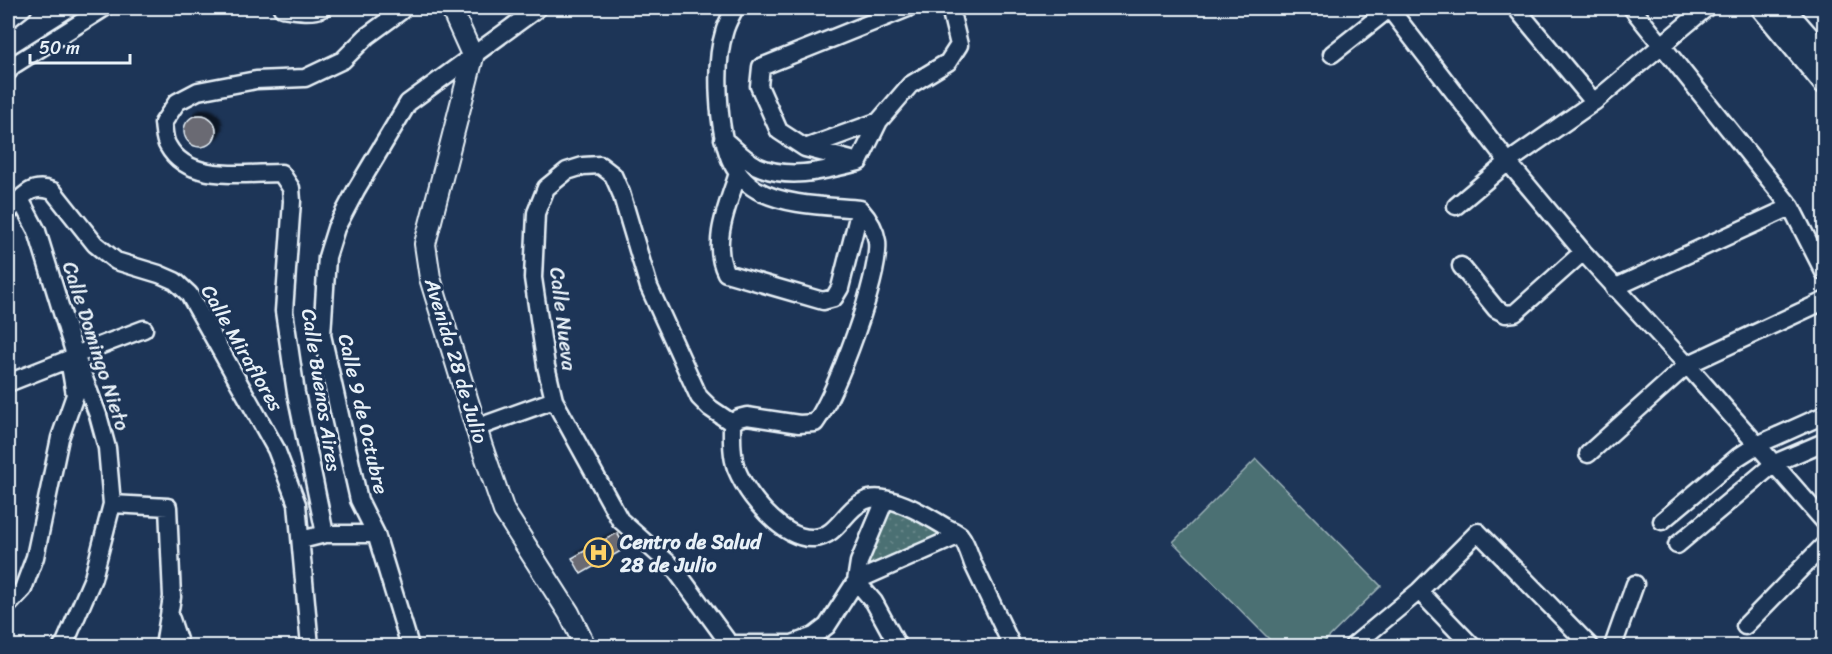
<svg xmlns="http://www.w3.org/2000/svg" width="1832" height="654" font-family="Sriracha,sans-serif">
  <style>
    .green { fill: url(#green-dots); stroke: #9ab0b6; stroke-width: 1.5 }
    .pitch { fill: #4c7073; stroke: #9ab0b6; stroke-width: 1.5 }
    .building { fill: #6a6a73; stroke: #e8f1f8; stroke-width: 1.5; filter: url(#shadow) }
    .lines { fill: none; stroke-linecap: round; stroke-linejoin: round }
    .minor-casing { stroke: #e8f1f8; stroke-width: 21 }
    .tertiary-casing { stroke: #e8f1f8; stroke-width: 24 }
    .secondary-casing { stroke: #e8f1f8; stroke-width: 27 }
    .minor { stroke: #1d3557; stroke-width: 16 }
    .tertiary { stroke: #1d3557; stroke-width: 20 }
    .secondary { stroke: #1d3557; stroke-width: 22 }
    .labels { text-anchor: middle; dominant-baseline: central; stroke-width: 6; stroke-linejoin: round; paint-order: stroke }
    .street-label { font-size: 20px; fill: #e8f1f8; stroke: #1d3557 }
    .poi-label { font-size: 20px; font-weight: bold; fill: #e8f1f8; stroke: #1d3557; text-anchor: start }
  </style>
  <defs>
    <pattern id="green-dots" width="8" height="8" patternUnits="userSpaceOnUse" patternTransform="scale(1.5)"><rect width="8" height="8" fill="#4c7073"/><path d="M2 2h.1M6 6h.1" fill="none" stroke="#668588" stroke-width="1.8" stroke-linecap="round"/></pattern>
    <filter id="shadow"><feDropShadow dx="5.5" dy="-5.5" stdDeviation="1.5" flood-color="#0009"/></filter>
  </defs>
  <rect width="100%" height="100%" fill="#1d3557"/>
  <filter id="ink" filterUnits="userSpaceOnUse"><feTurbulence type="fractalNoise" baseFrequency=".0167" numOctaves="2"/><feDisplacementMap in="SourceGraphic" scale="12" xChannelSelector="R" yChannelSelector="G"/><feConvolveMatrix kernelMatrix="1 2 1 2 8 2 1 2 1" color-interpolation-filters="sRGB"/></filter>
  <g filter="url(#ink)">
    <path class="green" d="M897,508L940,531L938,537L870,569L866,567L891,509Z"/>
    <path class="pitch" d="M1256,459L1381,586L1320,646H1276L1173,542Z"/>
    <path class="building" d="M184 131a16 16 0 1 1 32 0a16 16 0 1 1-32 0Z
      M617,533L626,548L581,574L572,558Z"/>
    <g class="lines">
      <defs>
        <path id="minor" d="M282,8C295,10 311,13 323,8
          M735,8C731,16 726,24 724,33C714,64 718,129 730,159C735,171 746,184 757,190C785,206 828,206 860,209C869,219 875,228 877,241C881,275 836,395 815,423L799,424L747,416L739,418L732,423C732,437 731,454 736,468C747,495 782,540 814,538C838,536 844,510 864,501C885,490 926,515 944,526C948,529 956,531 960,535C966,542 970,556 973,564C986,591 999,619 1012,646
          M1389,8L1508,162L1583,252L1687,365L1824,521
          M1516,8L1594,102
          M1632,8L1791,207L1824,272
          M8,20L23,8
          M1332,54L1390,8
          M8,72L12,66L104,8
          M723,139C734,148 745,160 757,166C790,181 826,170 859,162L879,121L910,85L948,62L959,45L950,8
          M805,148L879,121
          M855,161L805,148L779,131L759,86L761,67L908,8
          M738,173C729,203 710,242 726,273L823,301L834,298L840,288L860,209
          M20,199L37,231L75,355L98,415L107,448L112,504L93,578L65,643L62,646
          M1456,206L1508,162L1594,102L1706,8
          M8,214L9,211C23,196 31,183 53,191L95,244L116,261L159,274L175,281L189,294L276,449L297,504L310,646
          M1461,266L1496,309L1506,314L1515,313L1583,252
          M1614,288L1791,207
          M8,383L69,359
          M476,428L554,400
          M1588,454L1687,365L1824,301
          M112,504L168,507L172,597L164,646
          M1662,521L1738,457L1757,445L1824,415
          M325,534L296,393L284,311L292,201L291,188L281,173C244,173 188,183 168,146C164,140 164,130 163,123L177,102L198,91L256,80L305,78L343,60L367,36L401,11
          M301,540L325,534H376
          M1677,545L1775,463L1824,442
          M1419,591L1472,646
          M8,605L23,589L35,557L60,438L75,395L69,359L75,355L144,329
          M171,619L180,646
          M1745,626L1824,545
          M731,644H792L814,636L827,626L856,581L859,562L885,500
          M410,646L376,534L359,500L322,335L327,257L336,228L356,190L408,103L538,8
          M731,646L674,568L620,520L554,400L546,366L533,278L536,213L546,188L567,171L583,166L600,165L613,175L621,193L649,287L699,397L710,408L732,423
          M898,646L874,602L856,581L960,535
          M1353,646L1419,591L1478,532L1590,646
          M1613,646L1635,584"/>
        <path id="tertiary" d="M451,8L473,57L425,244L430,278L482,447L504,511L569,613L585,646"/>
        <path id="secondary" d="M1763,8L1824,82
          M1790,17L1824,56"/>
      </defs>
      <use href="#minor" class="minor-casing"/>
      <use href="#tertiary" class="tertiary-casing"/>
      <use href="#secondary" class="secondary-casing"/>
      <use href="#minor" class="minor"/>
      <use href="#tertiary" class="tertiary"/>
      <use href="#secondary" class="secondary"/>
    </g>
  </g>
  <defs>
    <symbol id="hospital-ring" viewBox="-11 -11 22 22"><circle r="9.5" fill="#1d3557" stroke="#ffd166" stroke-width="1.5"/><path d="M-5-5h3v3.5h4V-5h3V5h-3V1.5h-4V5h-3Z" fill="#ffd166"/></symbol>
  </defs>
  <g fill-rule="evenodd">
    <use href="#hospital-ring" x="582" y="536" width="33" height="33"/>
  </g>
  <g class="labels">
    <g class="street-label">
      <text transform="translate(563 319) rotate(83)">Calle Nueva</text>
      <text transform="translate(96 346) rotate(72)">Calle Domingo Nieto</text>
      <text transform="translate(242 348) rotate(60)">Calle Miraflores</text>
      <text transform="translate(456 361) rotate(73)">Avenida 28 de Julio</text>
      <text transform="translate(321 390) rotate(81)">Calle Buenos Aires</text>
      <text transform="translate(363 414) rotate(77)">Calle 9 de Octubre</text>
    </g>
    <g class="poi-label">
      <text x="620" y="542">Centro de Salud<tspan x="620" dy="23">28 de Julio</tspan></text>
    </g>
  </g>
  <rect width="1832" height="654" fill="none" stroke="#1d3557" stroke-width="30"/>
  <rect x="15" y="15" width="1802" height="624" fill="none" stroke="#e8f1f8" stroke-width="2" filter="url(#ink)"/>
  <path d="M30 54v9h100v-9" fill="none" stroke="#e8f1f8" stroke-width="3"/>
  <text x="39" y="54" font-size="18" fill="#e8f1f8" stroke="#1d3557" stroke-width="4.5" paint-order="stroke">50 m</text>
</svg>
